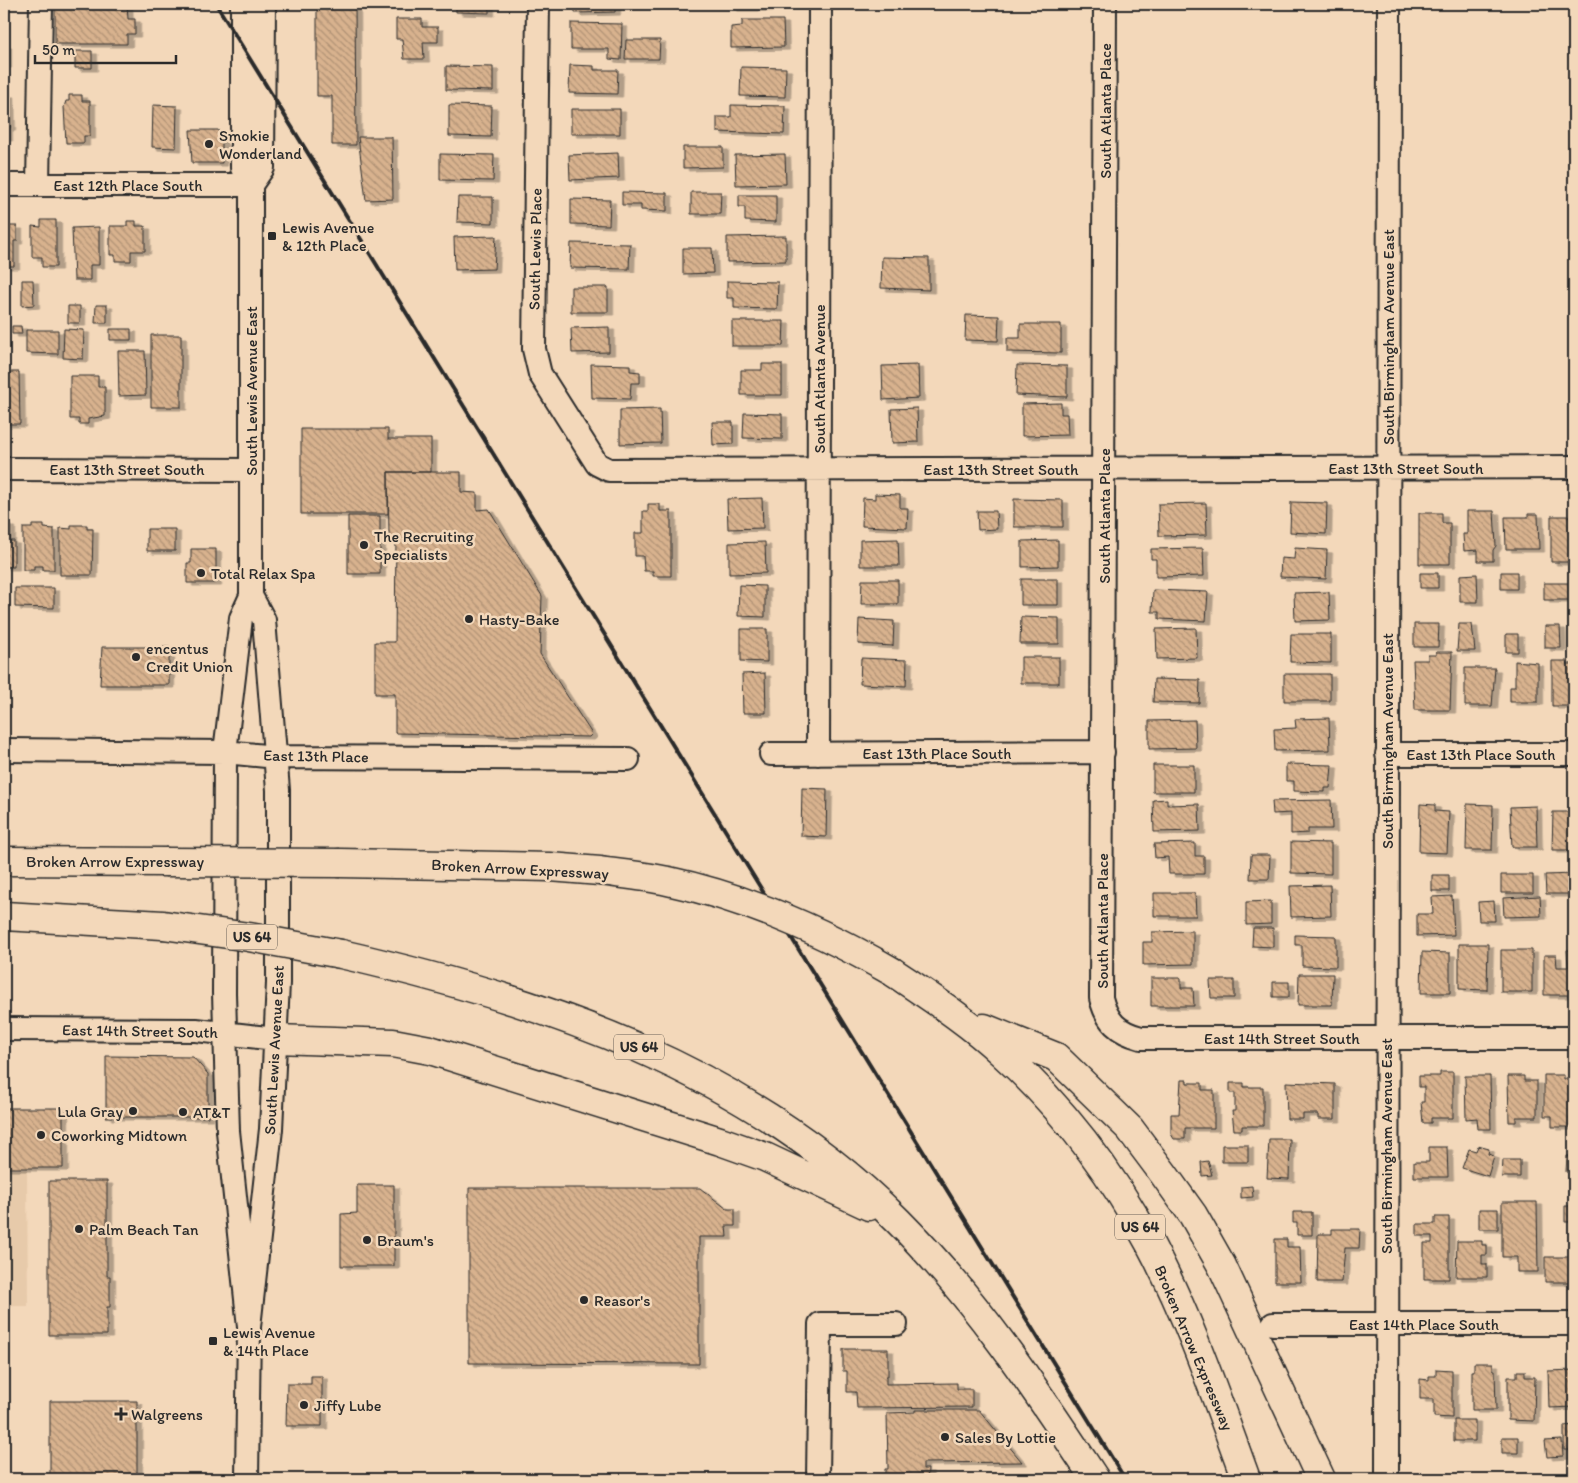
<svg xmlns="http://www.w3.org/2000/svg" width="1578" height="1483" font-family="Itim,sans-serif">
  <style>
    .built { fill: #e7caaa }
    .building { fill: url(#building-back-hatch); stroke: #2b2b2b; filter: url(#shadow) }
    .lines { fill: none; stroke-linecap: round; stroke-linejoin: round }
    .minor-casing { stroke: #2b2b2b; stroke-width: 26 }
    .highway-casing { stroke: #2b2b2b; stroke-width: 31 }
    .minor { stroke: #f3d8ba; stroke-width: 22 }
    .highway { stroke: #f3d8ba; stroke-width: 28 }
    .rail { stroke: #2b2b2b; stroke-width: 4 }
    .highway-bridge-casing { stroke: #2b2b2b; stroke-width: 31; stroke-linecap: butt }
    .highway-bridge { stroke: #f3d8ba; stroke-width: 28 }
    .poi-dot { fill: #2b2b2b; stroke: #f3d8ba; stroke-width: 2 }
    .labels { text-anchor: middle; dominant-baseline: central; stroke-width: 5; stroke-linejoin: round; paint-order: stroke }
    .shield { fill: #f3d8ba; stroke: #675f56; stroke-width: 1 }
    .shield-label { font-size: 15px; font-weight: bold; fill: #2b2b2b }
    .street-label { font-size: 16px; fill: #2b2b2b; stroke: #f3d8ba }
    .poi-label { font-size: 16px; fill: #2b2b2b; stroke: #f3d8ba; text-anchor: start }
  </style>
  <defs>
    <pattern id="building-back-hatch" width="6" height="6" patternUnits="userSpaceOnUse" patternTransform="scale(1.25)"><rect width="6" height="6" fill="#d8b28e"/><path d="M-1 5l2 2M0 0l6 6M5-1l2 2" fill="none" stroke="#af9174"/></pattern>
    <filter id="shadow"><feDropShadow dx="5.5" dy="3" stdDeviation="0" flood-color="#0004"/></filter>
  </defs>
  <rect width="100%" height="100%" fill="#f3d8ba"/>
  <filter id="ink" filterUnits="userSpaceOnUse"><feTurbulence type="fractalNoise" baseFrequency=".02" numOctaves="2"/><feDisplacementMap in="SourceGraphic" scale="10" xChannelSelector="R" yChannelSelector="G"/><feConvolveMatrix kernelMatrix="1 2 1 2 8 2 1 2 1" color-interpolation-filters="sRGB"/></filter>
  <g filter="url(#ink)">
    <path class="built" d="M4,1170H27L28,1306H4Z"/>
    <path class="building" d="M55,4H127L128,19H135V34H127V44H55Z
      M317,4H355L356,145H332V96H317Z
      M456,4H489V13L456,12Z
      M575,4H615V12L575,13Z
      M732,4H778V8H732Z
      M396,19H422V27H438V42H423L424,59H404L402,39H396Z
      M742,20H783L784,47L731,48V27L742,26Z
      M571,23L622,24L621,60L609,59V49H571Z
      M626,40H660L659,59H625Z
      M4,45H6V65H4Z
      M75,51H92V68H75Z
      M570,65L594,66V70H618L617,94L569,93Z
      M446,66L493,67V91L446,90Z
      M741,67L786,68L785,97L740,96Z
      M4,94H9L10,128H7V138H4Z
      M69,95H82V101H90V136H84V143H66L64,107L66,101H69Z
      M153,105L177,106L176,148L152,147Z
      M449,105L492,106L491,137L449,136Z
      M731,105L785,106L784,134L717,132V117H731Z
      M571,109H620V134H571Z
      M190,130H218L222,141V163H192Z
      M358,137H392L393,199L366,200Z
      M683,147H723V167L683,168Z
      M618,153L619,178L570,180L569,155Z
      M440,154L494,155L493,181L440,180Z
      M785,154L786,184L736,185L735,155Z
      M622,192L667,193V211L641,210V205H622Z
      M691,192H721L720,214H691Z
      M739,195H776V222L745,221V207H739Z
      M458,197H493V223L457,222Z
      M571,199L610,200L609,225L571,224Z
      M41,220H56V267H42V257H32V226L41,227Z
      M127,221H136V226H145V251H131V261H115V255H110V226H127Z
      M4,223L6,226H17V241H14V266H4Z
      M99,227V265H90V280H74L72,228Z
      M496,236L494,269L455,270L454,237Z
      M786,236V261L727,262V237Z
      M571,243L630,244L629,269L570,268Z
      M683,248H712L713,273L683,274Z
      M882,257L929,258V290L881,288Z
      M22,280H33L34,305L22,306Z
      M727,281L778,282L777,309L734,308V298H727Z
      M571,287H608V312H571Z
      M96,305H107V323H95Z
      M68,306H80V323H68Z
      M966,315L999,316L998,341L965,340Z
      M732,321H784L783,346H732Z
      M1020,324H1061V353L1007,352V338H1020Z
      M12,326H21L22,334H12Z
      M609,327V352L572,353L571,328Z
      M64,329L84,330L83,359L63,358Z
      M110,329H131V340H110Z
      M26,330H58V354L26,353Z
      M151,335H181V407H151Z
      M118,351H145L146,395L119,396Z
      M591,364L630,365V371L640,372V383H631L630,399L592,398Z
      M762,364H782V395H741V370H762Z
      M918,365L919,398L883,400L882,366Z
      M1017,365L1067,366V397L1016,395Z
      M4,372H19L20,424H4Z
      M70,376H98V387H105V416L88,419V424H79V419H70Z
      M1061,403V414H1067L1068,435L1022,436V404Z
      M917,408L918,442L892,443L891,409Z
      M660,409L661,443L620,444V410Z
      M744,413L782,414V439L743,438Z
      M712,422H733V444L713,445Z
      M301,429H388V439H431V472H388V514H301Z
      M388,472H461V492L477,493V510L489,509L542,596L540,654L592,734L589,737L395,733V694H375V642H395L396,538L389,537Z
      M875,494L900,495V508H908L907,528L862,526L863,498L875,499Z
      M762,498L763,528L728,529L727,499Z
      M1014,499L1063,500V527H1014Z
      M1291,502L1327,503L1326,534L1290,532Z
      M1206,503L1207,535L1159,536L1158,504Z
      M648,504H660V511H671V576H653V571H644L643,556H635V533H643V511H648Z
      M977,511H996L997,529L978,530Z
      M1467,511H1494L1496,546L1493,550V561H1478V550L1464,551L1463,534H1467Z
      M1419,513H1442V523H1450V564H1419Z
      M1528,514H1538L1539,549H1506L1505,517H1528Z
      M348,516H380V574H348Z
      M1551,516H1574V562H1551Z
      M4,524H10V541H14V567H4Z
      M32,525H44V528L54,529V570H43V566H34V570H23V528H32Z
      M71,525H87V529H93L92,575H60V528L71,529Z
      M147,529H175V551H147Z
      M898,539L899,566H860V540Z
      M1058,540V566L1022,567V541Z
      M765,542L766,573L729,574V543Z
      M1203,548L1204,576L1156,577V559H1151V549Z
      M1295,548L1327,550L1326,579L1280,577L1281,558L1294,559Z
      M191,549H216V583H187V563H191Z
      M1501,572H1517V589H1501Z
      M1420,573H1438V588H1420Z
      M1477,574L1478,602H1460V575Z
      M1021,579H1058V605H1021Z
      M862,580H898V604H861Z
      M1544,583H1569V600H1544Z
      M739,585L765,586V617L738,616Z
      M15,588H54V608L15,607Z
      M1153,590L1208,592L1206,621L1159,619V612H1152Z
      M1329,592L1330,620L1295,621L1294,593Z
      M1021,617L1059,618V644H1020Z
      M859,619L894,621L893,646L858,644Z
      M1414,624H1439L1438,647H1414Z
      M1459,624H1472L1475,651H1457Z
      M1545,626H1560L1561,648H1545Z
      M1196,628L1197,658L1157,659L1156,629Z
      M741,629H767V662L741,661Z
      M1291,634H1331V663L1290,662Z
      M1506,634H1518V652H1506Z
      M102,647H169V685H100Z
      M1436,652H1452L1450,710H1415L1413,660H1428V655H1436Z
      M1021,657H1059V683H1021Z
      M861,658L907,660L906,686L860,684Z
      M1515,661L1538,663V702H1510V687H1515Z
      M1552,661H1567V664H1574V706H1552Z
      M1465,668H1495L1492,706H1465Z
      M765,673L766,713H743L742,674Z
      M1284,674H1330V701H1284Z
      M1154,679L1200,680L1199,703L1153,702Z
      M1329,718L1330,750L1275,751L1274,729L1296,728L1295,719Z
      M1195,720L1196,748L1149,749V721Z
      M1286,764L1332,765L1330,788H1325V792L1294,791V781H1286Z
      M1153,765H1194V792H1153Z
      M802,788L827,789L826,837L801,836Z
      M1167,799V805L1199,804L1200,831L1154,832L1153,800Z
      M1331,800L1332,829H1308V833L1291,834V813L1273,814L1272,801Z
      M1420,804L1435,805V811L1449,812L1447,853L1419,852Z
      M1467,804L1493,805L1492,850H1466Z
      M1536,806L1537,847H1512L1510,807Z
      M1553,812H1574V850H1552Z
      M1291,842L1331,843V874L1291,873Z
      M1195,843V856H1204V874H1169L1168,857L1155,858L1154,844Z
      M1251,855H1270L1269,879H1250Z
      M1574,874V894H1546L1545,875Z
      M1432,875H1449V891H1432Z
      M1501,875H1533V893H1501Z
      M1330,885L1331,916L1291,917L1290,886Z
      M1154,893H1195L1196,916H1154Z
      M1452,896L1454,935L1417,936V914H1433L1432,897Z
      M1540,896L1541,916L1504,917L1503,898Z
      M1271,901V924L1246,925V902Z
      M1494,901L1495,921H1479L1478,902Z
      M1253,928H1273V947L1252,946Z
      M1193,931V964L1143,965V942H1152V932Z
      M1295,935L1336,936V967L1302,966V945H1295Z
      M1459,944H1488L1487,990L1459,989Z
      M1501,950H1532V992H1501Z
      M1567,950H1574V995H1544V955H1556L1557,967H1568Z
      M1422,952L1450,953V993H1421Z
      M1299,974H1333L1332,1005H1298Z
      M1151,978H1181V988H1193L1194,1006H1151Z
      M1210,980H1234V998H1211Z
      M1273,982H1289V997H1273Z
      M106,1056L193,1057L208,1074V1117H106Z
      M1440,1072H1453V1118H1431V1123H1423L1421,1102H1424V1087H1419V1076H1440Z
      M1544,1075H1564V1079H1570L1571,1094L1574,1093V1116H1570V1127H1552V1116H1544Z
      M1465,1076H1490L1491,1129H1478L1477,1118L1466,1119Z
      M1508,1076H1524V1081H1537V1117H1516V1122H1509Z
      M1181,1080H1187V1083H1202V1090H1214V1128H1185V1139H1174L1171,1134V1114H1179Z
      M1286,1082L1335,1084V1119H1318V1114H1303V1119H1287Z
      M1230,1083H1244V1087H1263V1126H1242V1130H1234L1232,1111H1235V1093H1230Z
      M4,1108H63V1168H4Z
      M1269,1139H1290L1289,1179L1267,1178Z
      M1222,1145H1248V1162H1222Z
      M1478,1146L1489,1149L1488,1154L1494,1156L1488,1176L1462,1168L1469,1149L1476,1151Z
      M1429,1147H1447L1448,1177H1414V1162H1429Z
      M1567,1156H1574V1173L1566,1172Z
      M1503,1160H1520V1177H1502Z
      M1208,1161L1212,1175L1202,1176L1201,1162Z
      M49,1181H107V1276H110V1307H107V1335H49Z
      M357,1185H394V1266H341V1214L357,1213Z
      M1252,1186L1253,1197L1241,1198V1187Z
      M469,1188H700L727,1209H735V1226H726L727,1237H699V1364L469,1363Z
      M1502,1202H1537L1538,1272H1517V1257H1502Z
      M1565,1206H1574V1222H1565Z
      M1479,1209H1498V1229H1479Z
      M1293,1212H1312V1235H1297V1223H1293Z
      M1435,1217H1449V1279H1424V1243H1432V1236H1417V1224H1435Z
      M1332,1229H1360L1359,1248H1345L1342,1282H1317L1318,1234H1332Z
      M1275,1239H1287V1247H1300L1301,1282H1275Z
      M1457,1241H1482V1245H1487V1255H1482V1264H1487V1277H1456Z
      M1545,1257H1574V1282H1545Z
      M843,1349H888V1376H886V1384L957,1383V1389H972V1407L857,1408L856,1392H847V1371H843Z
      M1474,1363H1493V1370H1495L1496,1410H1472V1371H1474Z
      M1436,1369L1452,1370V1418L1434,1417V1399H1420V1379L1429,1380V1376H1436Z
      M1574,1370V1407L1549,1408L1548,1371Z
      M1517,1371H1525V1377H1535L1534,1421L1508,1420V1377H1517Z
      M311,1376H322V1426H286L287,1384H311Z
      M50,1401H137V1479H50Z
      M915,1410H979L1022,1462L923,1463V1469H928L927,1479H885V1469H888L887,1413L915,1412Z
      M1454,1420H1475V1441H1454Z
      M1574,1425V1450H1564V1426Z
      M1502,1437H1518V1453H1502Z
      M1562,1440L1563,1456L1547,1457L1545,1441Z"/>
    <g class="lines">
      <defs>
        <path id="minor" d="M242,4V168L251,185V596L241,618L225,752L224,993L228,1131L249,1327
          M538,4L534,349L540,374L597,464L609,470L1574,467
          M1105,4L1101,998C1107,1022 1118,1032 1141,1038H1574
          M4,185H251
          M38,185L41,4
          M251,185L263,168L264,4
          M4,469L251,470
          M4,750L225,752L276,757L628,759
          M771,754L1103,752
          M818,754L820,4
          M1387,754H1574
          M4,1029L196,1030L276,1039
          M1273,1324H1574
          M247,1479L249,1327L271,1129L278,983V790L264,620L251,596
          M818,1479L820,1324H896
          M1387,1479L1389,4"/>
        <path id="highway" d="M4,861L165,862
          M340,863L550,867L600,871
          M4,916L163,925
          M341,954C543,1000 748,1070 898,1221C975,1298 1035,1388 1095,1479
          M893,972C930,997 969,1022 1002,1053C1062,1107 1112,1173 1150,1244C1190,1319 1217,1400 1246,1479
          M984,1028L1056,1057L1130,1129L1163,1173L1193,1215L1222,1266L1321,1479
          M276,1039L393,1043L430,1050L720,1141L765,1157L869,1206"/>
      </defs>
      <use href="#minor" class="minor-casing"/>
      <use href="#highway" class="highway-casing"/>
      <use href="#minor" class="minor"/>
      <use href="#highway" class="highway"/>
      <path class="rail" d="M216,4L1125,1479"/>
      <defs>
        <path id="highway-bridge" d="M165,862L340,863
          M600,871C622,874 645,876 668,881C748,898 822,931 893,972
          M163,925L249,937L341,954"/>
      </defs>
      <use href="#highway-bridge" class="highway-bridge-casing"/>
      <use href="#highway-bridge" class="highway-bridge"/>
    </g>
  </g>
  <g class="poi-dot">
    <circle cx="209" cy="144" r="5"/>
    <rect x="267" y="231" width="10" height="10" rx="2.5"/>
    <circle cx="364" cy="545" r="5"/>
    <circle cx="201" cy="573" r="5"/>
    <circle cx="469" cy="619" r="5"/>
    <circle cx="136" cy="657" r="5"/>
    <circle cx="133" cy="1111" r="5"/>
    <circle cx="183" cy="1112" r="5"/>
    <circle cx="41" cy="1135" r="5"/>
    <circle cx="79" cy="1229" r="5"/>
    <circle cx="367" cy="1240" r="5"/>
    <circle cx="584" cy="1300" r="5"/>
    <rect x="208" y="1336" width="10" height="10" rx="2.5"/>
    <circle cx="304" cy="1405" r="5"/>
    <path d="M118.5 1406.5h5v5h5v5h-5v5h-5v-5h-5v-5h5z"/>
    <circle cx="945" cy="1437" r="5"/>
  </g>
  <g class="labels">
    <g class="shield">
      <rect x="227" y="924.5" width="50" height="25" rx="4"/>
      <rect x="614" y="1034.5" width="50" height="25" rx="4"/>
      <rect x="1115" y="1214.5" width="50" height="25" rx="4"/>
    </g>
    <g class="shield-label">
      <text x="252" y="937">US 64</text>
      <text x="639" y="1047">US 64</text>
      <text x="1140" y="1227">US 64</text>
    </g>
    <g class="street-label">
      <text transform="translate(1105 111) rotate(-90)">South Atlanta Place</text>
      <text x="128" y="185">East 12th Place South</text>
      <text transform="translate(535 249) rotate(-89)">South Lewis Place</text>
      <text transform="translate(1388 337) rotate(-90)">South Birmingham Avenue East</text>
      <text transform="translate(819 379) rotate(-90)">South Atlanta Avenue</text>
      <text transform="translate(251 391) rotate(-90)">South Lewis Avenue East</text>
      <text x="1406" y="468">East 13th Street South</text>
      <text x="127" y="469">East 13th Street South</text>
      <text x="1001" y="469">East 13th Street South</text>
      <text transform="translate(1104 516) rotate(-90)">South Atlanta Place</text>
      <text transform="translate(1387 741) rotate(-90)">South Birmingham Avenue East</text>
      <text x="937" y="753">East 13th Place South</text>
      <text x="1481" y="754">East 13th Place South</text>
      <text transform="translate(316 756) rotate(1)">East 13th Place</text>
      <text x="115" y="861">Broken Arrow Expressway</text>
      <text transform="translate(520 869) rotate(3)">Broken Arrow Expressway</text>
      <text transform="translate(1102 921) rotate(-90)">South Atlanta Place</text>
      <text transform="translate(140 1031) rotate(1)">East 14th Street South</text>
      <text x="1282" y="1038">East 14th Street South</text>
      <text transform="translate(274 1050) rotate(-87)">South Lewis Avenue East</text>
      <text transform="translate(1386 1146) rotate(-90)">South Birmingham Avenue East</text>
      <text x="1424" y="1324">East 14th Place South</text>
      <text transform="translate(1194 1348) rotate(67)">Broken Arrow Expressway</text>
    </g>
    <g class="poi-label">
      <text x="219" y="135">Smokie<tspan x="219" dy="18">Wonderland</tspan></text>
      <text x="282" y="227">Lewis Avenue<tspan x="282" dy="18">&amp; 12th Place</tspan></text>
      <text x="374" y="536">The Recruiting<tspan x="374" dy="18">Specialists</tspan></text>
      <text x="211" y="573">Total Relax Spa</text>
      <text x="479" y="619">Hasty-Bake</text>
      <text x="146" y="648">encentus<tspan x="146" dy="18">Credit Union</tspan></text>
      <text x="123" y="1111" text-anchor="end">Lula Gray</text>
      <text x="193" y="1112">AT&amp;T</text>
      <text x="51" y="1135">Coworking Midtown</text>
      <text x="89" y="1229">Palm Beach Tan</text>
      <text x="377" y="1240">Braum's</text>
      <text x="594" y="1300">Reasor's</text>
      <text x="223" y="1332">Lewis Avenue<tspan x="223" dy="18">&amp; 14th Place</tspan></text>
      <text x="314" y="1405">Jiffy Lube</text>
      <text x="131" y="1414">Walgreens</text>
      <text x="955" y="1437">Sales By Lottie</text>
    </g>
  </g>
  <rect width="1578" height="1483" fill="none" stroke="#f3d8ba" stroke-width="20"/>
  <rect x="10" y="10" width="1558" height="1463" fill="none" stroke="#2b2b2b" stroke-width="2" filter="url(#ink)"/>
  <path d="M35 55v8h141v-8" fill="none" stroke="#2b2b2b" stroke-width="2.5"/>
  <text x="42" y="55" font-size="15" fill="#2b2b2b" stroke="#f3d8ba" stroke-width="4" paint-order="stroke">50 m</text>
</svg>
